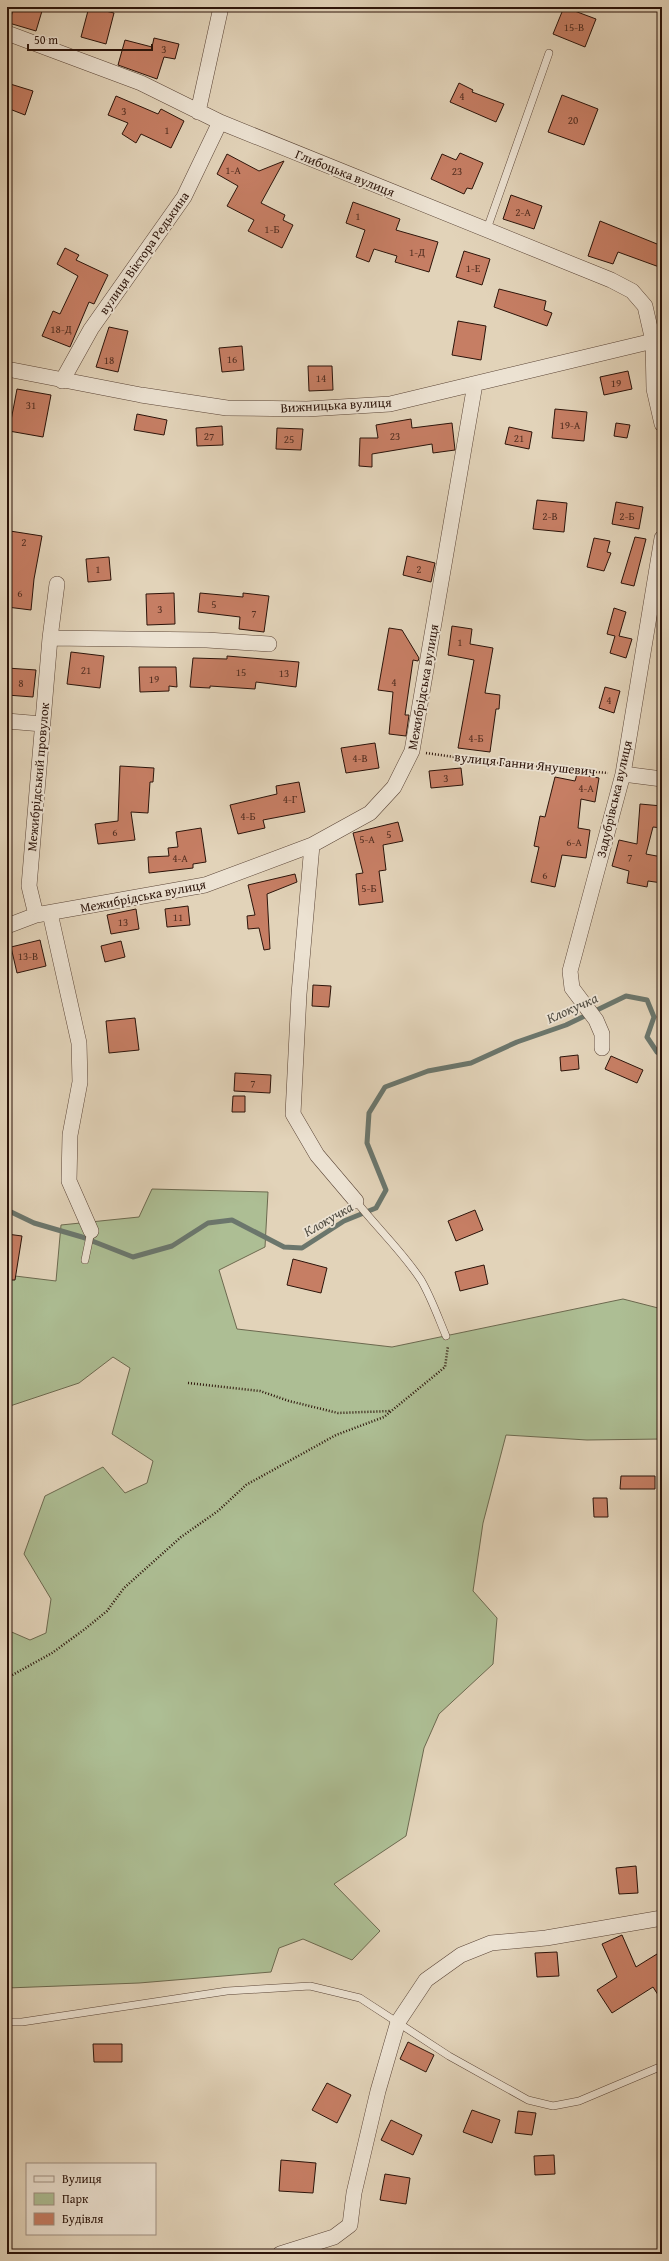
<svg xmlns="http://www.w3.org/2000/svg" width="669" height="2261" font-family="'Gentium Book Plus',serif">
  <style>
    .green { fill: #adbe94; stroke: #6c694f }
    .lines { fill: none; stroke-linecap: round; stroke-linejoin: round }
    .stream { stroke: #6b766c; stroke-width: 5 }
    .building { fill: #c67e64; stroke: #2c140a }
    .service-casing { stroke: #5a4436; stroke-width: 8 }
    .minor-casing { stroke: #5a4436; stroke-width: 16 }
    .path { stroke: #2c140a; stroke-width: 2.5; stroke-dasharray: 1 2; stroke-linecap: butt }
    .service { stroke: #ece2d2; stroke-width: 7 }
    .minor { stroke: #ece2d2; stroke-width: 15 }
    .labels { text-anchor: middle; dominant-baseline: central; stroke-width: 3.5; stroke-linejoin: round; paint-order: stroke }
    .number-label { font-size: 11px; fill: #522e20 }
    .street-label { font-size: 13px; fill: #2c140a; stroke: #ece2d2 }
    .water-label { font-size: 14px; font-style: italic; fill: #514d43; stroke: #ece2d2 }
  </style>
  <rect width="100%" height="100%" fill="#e2d3b9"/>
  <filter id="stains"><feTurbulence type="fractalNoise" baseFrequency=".005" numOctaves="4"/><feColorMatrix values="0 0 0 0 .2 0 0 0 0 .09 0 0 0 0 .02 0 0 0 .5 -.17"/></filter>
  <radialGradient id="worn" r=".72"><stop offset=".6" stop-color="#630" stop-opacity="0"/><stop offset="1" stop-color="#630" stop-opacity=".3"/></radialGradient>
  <path class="green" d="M152,1189L268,1192L265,1247L219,1270L237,1329L392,1347L623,1299L662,1309V1439L587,1440L506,1435L483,1523L473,1591L497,1618L493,1664L439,1714L424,1748L406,1836L334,1884L380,1931L352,1960L303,1939L279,1948L271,1972L139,1983L7,1988V1630L30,1640L46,1633L51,1599L24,1554L45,1496L103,1467L125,1493L147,1483L153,1461L112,1434L130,1368L113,1357L79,1383L7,1407V1275L56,1281L61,1225L139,1217Z"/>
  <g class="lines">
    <path class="stream" d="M7,1210L34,1223L82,1237L133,1257L172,1246L208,1223L232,1220L284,1247L302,1248L344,1221L376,1208L386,1190L367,1143L369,1113L385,1087L428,1071L471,1063L517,1042L566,1025L626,996L647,1000L654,1017L647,1037L657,1052L662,1055"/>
  </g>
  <path class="building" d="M14,7H28L42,11L36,31L9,23Z
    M89,7L114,13L106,44L81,37Z
    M564,7L596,19L585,47L553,34Z
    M154,38L179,44L175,59L164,57L157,79L118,65L125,40L152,47Z
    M7,83L33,91L25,115L7,108Z
    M459,83L473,90L472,92L504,104L496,122L450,102Z
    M562,95L598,109L584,145L548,132Z
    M116,96L158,114L161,109L184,121L171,148L141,134L136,143L122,134L128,123L108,115Z
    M460,153L483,163L472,189L467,188L464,194L431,179L442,154L456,160Z
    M227,154L259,171L284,161L261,203L285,215L283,220L293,225L282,248L248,231L254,220L227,206L238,186L217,174Z
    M511,195L542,206L534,229L503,219Z
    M353,202L400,219L396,230L438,242L429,272L395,262L397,256L374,249L369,262L356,257L365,230L346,223Z
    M600,221L662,246V268L618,252L613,264L588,256Z
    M65,248L79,255L76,260L108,275L94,304L89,302L70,347L42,336L53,311L60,314L78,276L57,264Z
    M464,251L490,259L482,285L456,277Z
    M499,289L546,301L544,310L552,313L547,326L494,307Z
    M458,321L486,326L481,360L452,355Z
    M109,327L128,331L118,372L96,367Z
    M242,346L244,370L222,372L219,348Z
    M308,366H332L333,390L309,391Z
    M628,371L632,389L604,395L600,377Z
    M17,389L51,395L43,437L9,431Z
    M555,409L587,412L584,441L552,438Z
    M137,414L167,420L164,435L134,430Z
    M411,419L412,428L452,423L455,450L433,453L432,444L372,454V467L359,466L360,438H378L376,425Z
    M616,423L630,425L627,438L614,436Z
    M222,426L223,445L197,446L196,428Z
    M509,427L532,432L529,449L505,444Z
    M277,428L303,429L301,450L276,449Z
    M537,500L567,503L564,532L533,529Z
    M616,502L643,507L639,529L612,524Z
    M10,531L42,536L34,579L31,610L7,607V548Z
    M635,537L646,539L634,586L621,583Z
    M594,538L610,541L607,552L611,553L604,571L587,567Z
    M407,556L435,563L431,582L403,575Z
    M109,557L111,580L88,582L86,559Z
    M174,593L175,624L147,625L146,594Z
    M200,593L243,597V593L269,596L264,632L239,629L240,617L198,612Z
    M614,608L626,612L619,636L632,639L626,658L610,653L615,636L607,634Z
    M452,626L472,629L470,644L493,648L485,693L500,695L499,709H496L490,752L458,748L474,660L448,655Z
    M389,628L402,630L419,658L418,661L413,660L405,715H409L406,736L389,734L393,692L378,690Z
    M71,652L104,656L100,688L67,684Z
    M227,656L299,662L296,687L256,682L255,689L210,686V688L190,687L193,658L227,659Z
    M139,667H176L177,687L169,686V691L140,692Z
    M7,668L36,670L33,697L7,695Z
    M605,687L620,691L614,713L599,708Z
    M375,743L379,768L346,773L341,748Z
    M120,766L154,768L153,782H150L148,813L131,812L135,840L98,844L95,824L118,821Z
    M461,768L463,785L431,788L429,771Z
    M577,774L599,778L595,802L581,799L578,828L590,830L586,858L562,855L555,887L531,882L539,847L534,846L540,816L545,817L555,777L575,781Z
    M299,782L305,812L263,820L265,828L238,834L230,805L277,794L276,786Z
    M640,804L662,806V828L653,827L646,854L662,857V883L648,881L647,887L627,883L629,871L612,866L619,840L637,844Z
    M398,822L403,841L383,845L386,870L379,871L383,902L359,905L356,874L363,873L353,833Z
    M201,828L206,862L193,864V868L149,873L148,857L169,856L168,848L178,847L176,832Z
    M295,874L297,882L267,894L270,949L264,950L259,928L248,929L247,916L255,915L248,885Z
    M188,906L190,925L167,927L165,909Z
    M136,909L139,929L111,934L107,915Z
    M40,940L46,966L17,973L11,947Z
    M121,941L125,957L105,962L101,946Z
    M313,985L331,986L329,1007L312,1006Z
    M135,1018L139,1050L109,1053L106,1021Z
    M578,1055L579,1069L561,1071L560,1057Z
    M611,1056L643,1070L637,1083L605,1069Z
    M235,1073L271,1075L270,1093L234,1091Z
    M233,1096H245V1112H232Z
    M475,1210L483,1230L456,1241L448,1221Z
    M7,1234L22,1236L15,1280H7Z
    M293,1259L327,1268L321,1293L287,1285Z
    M484,1265L488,1284L460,1291L455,1272Z
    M621,1476H655V1489H620Z
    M593,1498H607L608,1517H594Z
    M636,1866L638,1893L619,1894L616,1868Z
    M622,1935L636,1967L657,1954L662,1961V2001L653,1987L612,2013L597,1990L617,1977L602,1944Z
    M557,1952L559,1976L537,1977L535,1953Z
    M408,2042L434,2055L426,2072L400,2059Z
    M93,2044H122V2062H94Z
    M327,2083L351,2095L337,2123L312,2110Z
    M472,2110L500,2120L492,2143L463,2132Z
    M518,2111L536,2113L532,2135L515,2133Z
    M391,2120L422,2135L413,2155L381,2140Z
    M554,2155L555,2174L535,2175L534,2156Z
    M281,2160L316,2163L313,2193L279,2191Z
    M385,2174L410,2178L406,2204L380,2200Z"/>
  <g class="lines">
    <defs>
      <path id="service" d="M487,229L549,53
        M356,1201C377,1228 402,1251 421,1280C431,1297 438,1317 446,1336
        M85,1260L91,1231
        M7,2022H22L227,1991L310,1986L360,1998L449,2056L528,2100L553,2106L579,2101L662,2066"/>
      <path id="minor" d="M7,33L141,83L220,122L611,280L632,291L645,306L653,341L654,389L662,424
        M198,112L221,7
        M7,369L141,395L227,408L307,409L390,404L653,341H662
        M62,381L91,329L184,197L220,122
        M50,638L207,640L269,644
        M7,721L42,724
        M623,774L662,779
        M312,845L299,994L293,1114L317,1155L356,1201
        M50,913L79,1043L80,1082L70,1135L69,1181L91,1231
        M36,915L29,886L50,638L57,584
        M7,926L36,915L205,885L312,845L370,813L394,787L412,751L475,384
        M602,1048V1034L596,1020L572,988L570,971L623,774L662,538
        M280,2254L334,2237L350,2225L354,2193L378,2091L398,2022L426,1980L461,1955L491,1943L546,1938L662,1918"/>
    </defs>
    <use href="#service" class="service-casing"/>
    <use href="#minor" class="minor-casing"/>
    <path class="path" d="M426,753L497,763L608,773
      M188,1383L260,1391L289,1401L338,1413L391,1411
      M7,1678L52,1653L85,1629L107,1611L124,1588L181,1537L218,1511L246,1485L336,1435L384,1417L445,1367L448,1346"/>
    <use href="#service" class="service"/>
    <use href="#minor" class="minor"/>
  </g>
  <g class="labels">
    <g class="number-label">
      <text x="574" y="27">15-В</text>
      <text x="164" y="49">3</text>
      <text x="462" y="96">4</text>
      <text x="124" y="111">3</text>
      <text x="573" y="120">20</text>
      <text x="167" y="130">1</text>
      <text x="233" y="170">1-А</text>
      <text x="457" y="171">23</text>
      <text x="523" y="212">2-А</text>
      <text x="358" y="216">1</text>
      <text x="272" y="229">1-Б</text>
      <text x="417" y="252">1-Д</text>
      <text x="473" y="268">1-Е</text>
      <text x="61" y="329">18-Д</text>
      <text x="232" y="359">16</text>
      <text x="109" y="360">18</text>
      <text x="321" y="378">14</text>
      <text x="616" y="383">19</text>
      <text x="31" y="405">31</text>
      <text x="570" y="425">19-А</text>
      <text x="209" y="436">27</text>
      <text x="395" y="436">23</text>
      <text x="519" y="438">21</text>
      <text x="289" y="439">25</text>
      <text x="550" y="516">2-В</text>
      <text x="627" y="516">2-Б</text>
      <text x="24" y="542">2</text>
      <text x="98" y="569">1</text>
      <text x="419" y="569">2</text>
      <text x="20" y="593">6</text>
      <text x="214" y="604">5</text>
      <text x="160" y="609">3</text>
      <text x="254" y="613">7</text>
      <text x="460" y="642">1</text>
      <text x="86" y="670">21</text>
      <text x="241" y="672">15</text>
      <text x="284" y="673">13</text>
      <text x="154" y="679">19</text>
      <text x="394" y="682">4</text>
      <text x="21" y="683">8</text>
      <text x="609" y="700">4</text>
      <text x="476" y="738">4-Б</text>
      <text x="360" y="758">4-В</text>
      <text x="446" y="778">3</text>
      <text x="586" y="788">4-А</text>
      <text x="290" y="799">4-Г</text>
      <text x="248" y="816">4-Б</text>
      <text x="115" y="832">6</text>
      <text x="389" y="834">5</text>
      <text x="367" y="839">5-А</text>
      <text x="574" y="842">6-А</text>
      <text x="630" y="857">7</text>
      <text x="180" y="858">4-А</text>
      <text x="545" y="875">6</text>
      <text x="369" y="888">5-Б</text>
      <text x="178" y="917">11</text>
      <text x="123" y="922">13</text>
      <text x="28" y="956">13-В</text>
      <text x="253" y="1083">7</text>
    </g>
    <g class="street-label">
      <text transform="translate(345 173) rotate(22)">Глибоцька вулиця</text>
      <text transform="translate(144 253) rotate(-55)">вулиця Віктора Редькина</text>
      <text transform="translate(336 405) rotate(-3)">Вижницька вулиця</text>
      <text transform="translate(423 687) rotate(-80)">Межибрідська вулиця</text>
      <text transform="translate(525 764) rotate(6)">вулиця Ганни Янушевич</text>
      <text transform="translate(38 777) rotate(-85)">Межибрідський провулок</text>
      <text transform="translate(614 799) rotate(-77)">Задубрівська вулиця</text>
      <text transform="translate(143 896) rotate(-11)">Межибрідська вулиця</text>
    </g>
    <g class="water-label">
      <text transform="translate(572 1008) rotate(-24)">Клокучка</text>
      <text transform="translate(328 1219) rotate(-30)">Клокучка</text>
    </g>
  </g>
  <rect width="669" height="2261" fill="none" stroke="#e2d3b9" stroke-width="24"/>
  <rect x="8" y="8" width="653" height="2245" fill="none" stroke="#2c140a" stroke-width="2"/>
  <rect x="12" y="12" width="645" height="2237" fill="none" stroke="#2c140a"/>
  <rect x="26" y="2163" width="130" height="72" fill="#ece2d2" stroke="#9f9082"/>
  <rect x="34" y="2176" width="20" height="6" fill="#ece2d2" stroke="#9f9082"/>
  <text x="62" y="2183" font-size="12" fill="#2c140a">Вулиця</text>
  <rect x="34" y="2193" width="20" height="12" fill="#adbe94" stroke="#9f9082"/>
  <text x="62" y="2203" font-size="12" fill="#2c140a">Парк</text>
  <rect x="34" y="2213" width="20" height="12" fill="#c67e64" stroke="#9f9082"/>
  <text x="62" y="2223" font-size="12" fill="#2c140a">Будівля</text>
  <path d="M28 44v6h124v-6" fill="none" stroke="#2c140a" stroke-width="2"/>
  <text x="34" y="44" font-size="12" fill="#2c140a" stroke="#ece2d2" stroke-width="3" paint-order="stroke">50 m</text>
  <rect width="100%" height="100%" filter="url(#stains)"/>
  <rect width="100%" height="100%" fill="url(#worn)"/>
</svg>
